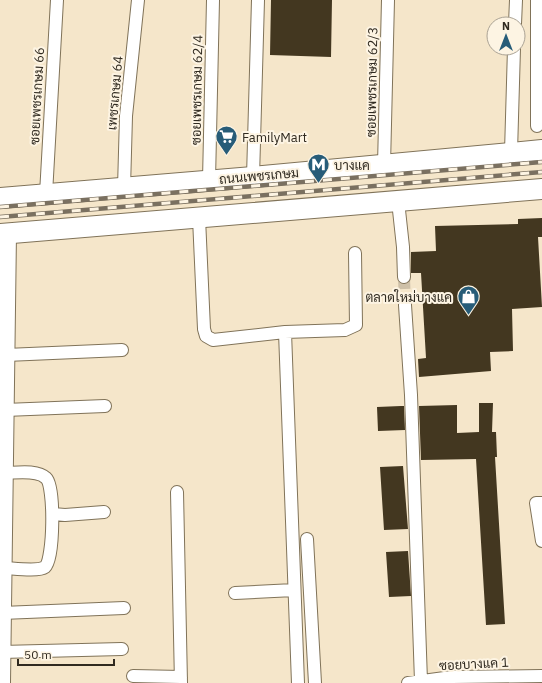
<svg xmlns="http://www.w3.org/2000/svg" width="542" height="683" font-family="'IBM Plex Sans',Sarabun,sans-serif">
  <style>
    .building { fill: #433720 }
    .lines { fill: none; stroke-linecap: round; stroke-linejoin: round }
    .minor-tunnel { stroke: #cec0a8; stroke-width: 12; stroke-dasharray: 12 6; stroke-linecap: butt }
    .minor-casing { stroke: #807359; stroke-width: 14 }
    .secondary-casing { stroke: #807359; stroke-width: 20 }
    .primary-casing { stroke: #807359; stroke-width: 22 }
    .minor { stroke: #fff; stroke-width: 12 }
    .secondary { stroke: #fff; stroke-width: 18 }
    .primary { stroke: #fff; stroke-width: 20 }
    .rail-casing { stroke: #7a7060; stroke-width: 4.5 }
    .rail { stroke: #fdf4e3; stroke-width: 3; stroke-dasharray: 9; stroke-linecap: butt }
    .labels { text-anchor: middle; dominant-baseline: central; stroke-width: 4; stroke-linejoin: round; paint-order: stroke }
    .street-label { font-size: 13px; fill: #302a20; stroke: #fdf4e3 }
    .poi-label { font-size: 13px; fill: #302a20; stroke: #fdf4e3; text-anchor: start }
  </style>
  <rect width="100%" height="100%" fill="#f5e6ca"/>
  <path class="building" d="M271,0H332L331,57L270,55Z
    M542,218V237H538L542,307L512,309L513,351L490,352L491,371L419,377L418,359L426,358L421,273H411V252L436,251L435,226L518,224V219Z
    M479,403H493L492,432H496L497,457H495L505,624L486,625L476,459L421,460L419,406L457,405V433L479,432Z
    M401,406H404L405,430L378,431L377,407Z
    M403,466L408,529L384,530L380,467Z
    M408,551L411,596L389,597L386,552Z"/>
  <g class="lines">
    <path class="minor-tunnel" d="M404,277L405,305"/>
    <defs>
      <path id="minor" d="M515,24L516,0
        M537,126V0
        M511,152L514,48
        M384,165L388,0
        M253,177L258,0
        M209,180L213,0
        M124,188L126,116L138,0
        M46,194L57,0
        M398,201L403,247L404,277
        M199,218L204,329L206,336L213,340L285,332L345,330L356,325L355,253
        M405,305L411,395L421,681
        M285,332L298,683
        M6,355L122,350
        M5,410L105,406
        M177,492L181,683
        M542,503H536L542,541
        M53,514L65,515L104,512
        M307,539L315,683
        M2,568C11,568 38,572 45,567C54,559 55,486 46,478C37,469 15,473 4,473
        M235,593L294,590
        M2,613L124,608
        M1,652L122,649
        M133,676L181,677
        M408,683L452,677L542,676"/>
      <path id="secondary" d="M1,683L7,233"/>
      <path id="primary" d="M0,198L253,177L542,150
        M0,234L542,189"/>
    </defs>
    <use href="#minor" class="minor-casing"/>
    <use href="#secondary" class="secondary-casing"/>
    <use href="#primary" class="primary-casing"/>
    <use href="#minor" class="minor"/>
    <use href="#secondary" class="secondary"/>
    <use href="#primary" class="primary"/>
    <defs>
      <path id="rail" d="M0,207L542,162
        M0,217L542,172"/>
    </defs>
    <use href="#rail" class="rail-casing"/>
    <use href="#rail" class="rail"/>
  </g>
  <defs>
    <symbol id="supermarket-pin" viewBox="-11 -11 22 30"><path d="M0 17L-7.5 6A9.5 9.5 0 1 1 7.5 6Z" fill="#275c78" stroke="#fdf4e3"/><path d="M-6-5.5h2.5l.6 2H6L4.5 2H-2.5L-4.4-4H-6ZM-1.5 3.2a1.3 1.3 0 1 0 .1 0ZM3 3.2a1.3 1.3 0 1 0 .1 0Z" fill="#fff"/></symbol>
    <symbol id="metro-pin" viewBox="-11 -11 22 30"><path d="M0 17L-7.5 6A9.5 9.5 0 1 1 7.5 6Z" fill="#275c78" stroke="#fdf4e3"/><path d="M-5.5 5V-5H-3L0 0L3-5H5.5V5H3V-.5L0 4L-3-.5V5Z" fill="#fff"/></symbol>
    <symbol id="shop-pin" viewBox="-11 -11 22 30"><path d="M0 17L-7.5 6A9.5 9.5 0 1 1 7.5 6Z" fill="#275c78" stroke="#fdf4e3"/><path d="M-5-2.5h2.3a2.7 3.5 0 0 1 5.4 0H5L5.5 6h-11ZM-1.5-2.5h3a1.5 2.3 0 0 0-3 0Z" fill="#fff"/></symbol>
  </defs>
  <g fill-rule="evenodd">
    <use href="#supermarket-pin" x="214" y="124" width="25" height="34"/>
    <use href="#metro-pin" x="306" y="152" width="25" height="34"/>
    <use href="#shop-pin" x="456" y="284" width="25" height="34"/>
  </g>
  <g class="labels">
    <g class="street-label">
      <text transform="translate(372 82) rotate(-89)">ซอยเพชรเกษม 62/3</text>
      <text transform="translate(197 90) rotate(-89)">ซอยเพชรเกษม 62/4</text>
      <text transform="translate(115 93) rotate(-85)">เพชรเกษม 64</text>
      <text transform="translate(37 96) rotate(-87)">ซอยเพชรเกษม 66</text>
      <text transform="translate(259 176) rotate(-5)">ถนนเพชรเกษม</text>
      <text transform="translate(474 664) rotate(-3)">ซอยบางแค 1</text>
    </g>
    <g class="poi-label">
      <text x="242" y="137">FamilyMart</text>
      <text x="334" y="165">บางแค</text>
      <text x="452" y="297" text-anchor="end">ตลาดใหม่บางแค</text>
    </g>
  </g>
  <g transform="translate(506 36)"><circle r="19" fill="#fdf4e3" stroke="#aba395"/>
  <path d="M0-3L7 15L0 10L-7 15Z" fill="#275c78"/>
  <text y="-6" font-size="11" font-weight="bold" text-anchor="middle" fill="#302a20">N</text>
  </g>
  <path d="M18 659v6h96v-6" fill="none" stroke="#302a20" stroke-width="2"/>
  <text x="24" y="659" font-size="12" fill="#302a20" stroke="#fdf4e3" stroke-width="3" paint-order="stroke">50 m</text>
</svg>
